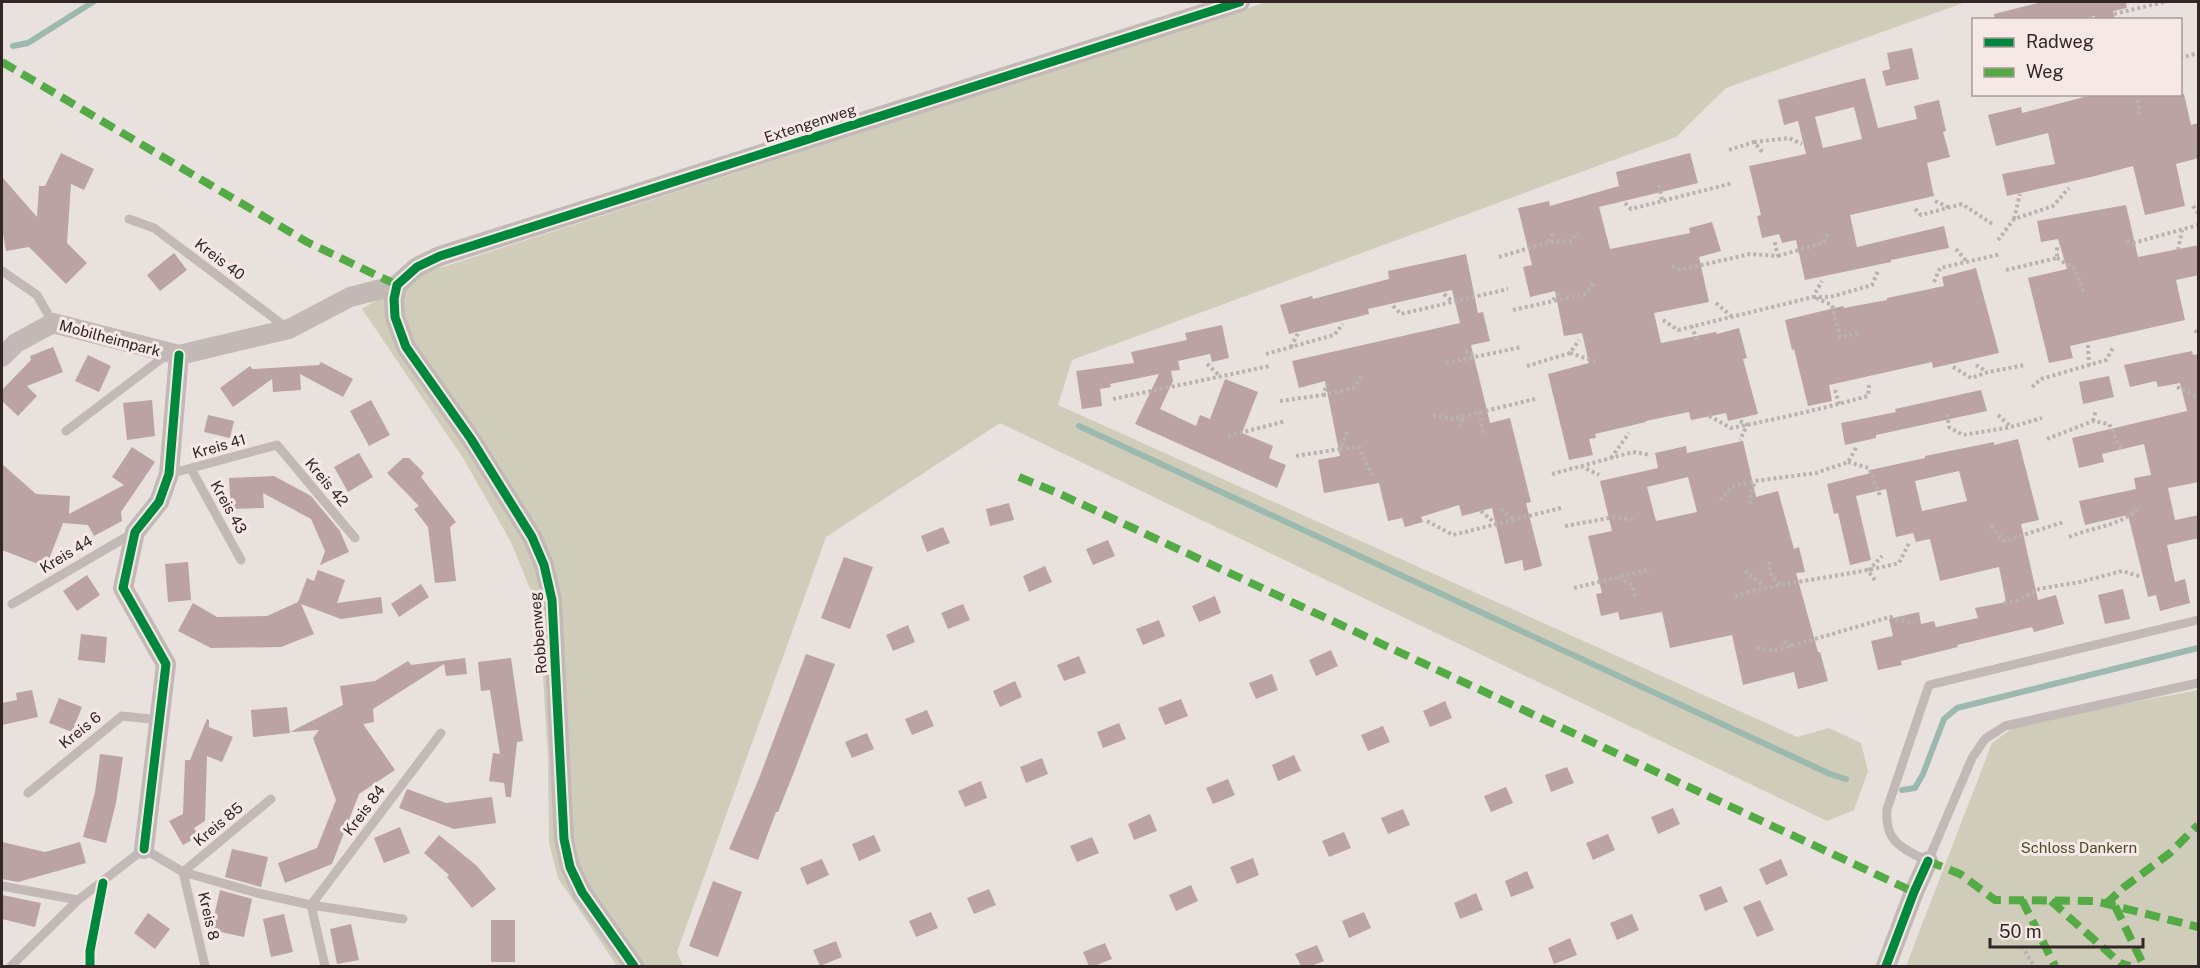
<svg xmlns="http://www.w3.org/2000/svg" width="2200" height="968" font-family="'Public Sans',sans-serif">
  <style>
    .green { fill: #cfccb9 }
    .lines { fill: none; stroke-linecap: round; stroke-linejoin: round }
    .stream { stroke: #9cb9b0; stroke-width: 6 }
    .building { fill: #bba3a3; fill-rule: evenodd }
    .path { stroke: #bab2b0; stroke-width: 4; stroke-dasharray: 3 3; stroke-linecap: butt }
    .lane { stroke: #c2b9b7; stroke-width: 9 }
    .street { stroke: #c2b9b7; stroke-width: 20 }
    .quiet { stroke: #54aa44; stroke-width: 8; stroke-dasharray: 15 8; stroke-linecap: butt }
    .cycleway-casing { stroke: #f6e9e5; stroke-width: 13 }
    .cycleway { stroke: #00873e; stroke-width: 9 }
    .labels { text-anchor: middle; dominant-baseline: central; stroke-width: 6; stroke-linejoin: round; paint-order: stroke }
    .street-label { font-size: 15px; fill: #322726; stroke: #f6e9e5 }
    .park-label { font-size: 15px; fill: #4b4d2d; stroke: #f6e9e5 }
  </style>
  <rect width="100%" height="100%" fill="#e9e1de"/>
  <path class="green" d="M1267,2H1966L1726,88L1676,137L1072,360L1058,405L1797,737L1829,728L1861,743L1868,771L1854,810L1827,821L1000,423L826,537L677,952L683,966H617L558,878L549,843L548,758L539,611L511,542L463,458L362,309L418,275Z
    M2198,690V966H1906L1992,743L2010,730L2030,722Z"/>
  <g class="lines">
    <path class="stream" d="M13,46L28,43L93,2
      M1079,426L1830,774L1846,779
      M1902,790L1915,788L1923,774L1944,719L1957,708L2198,648"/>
  </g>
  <path class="building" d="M2042,2H2126L2127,8L2113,11L2115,20H2095V16L2078,20H1995L1994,14Z
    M1912,48L1919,79L1886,86L1882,71L1890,69L1887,53Z
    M1865,78L1878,128L1917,119L1914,106L1939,100L1946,131L1943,132L1950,157L1927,163L1934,196L1850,215L1857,247L1944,226L1949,248L1891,260V262L1805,280L1796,240L1782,243L1779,234L1762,238L1757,216L1761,215L1749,166L1806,154L1798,121L1784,125L1778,100ZM1854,107L1862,139L1823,148L1815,117Z
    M2096,94H2184L2191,125L2199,123V158L2176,164L2185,206L2145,215L2133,166L2091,177L2007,196L2002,174L2055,164L2048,133L1996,146L1988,115L2021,107L2022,113Z
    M61,153L94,169L84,190L71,184L67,243L87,263L66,284L29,247L6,251L2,228V177L37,217L39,186H45Z
    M1690,153L1698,183L1599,207L1610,249L1690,233L1689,228L1712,222L1721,251L1699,257L1709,302L1654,313L1661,343L1716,332L1717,334L1739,328L1747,358L1743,359L1758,414L1728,421L1726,413L1691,420L1689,412L1646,421V422L1595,434L1596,438L1589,439L1593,455L1569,460L1548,374L1589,363L1582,333L1564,336L1555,291L1530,297L1523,267L1532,265L1518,208L1549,201L1550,206L1619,186L1616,172Z
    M2126,205L2138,257L2199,245V275L2176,280L2185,320L2070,346L2073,358L2049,363L2028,278L2067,269L2058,239L2041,242L2037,221Z
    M174,253L187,270L160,291L147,275Z
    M1466,254L1478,313L1483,312L1490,341L1471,345L1490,423L1510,418L1531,502L1526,503L1542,566L1524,571L1522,560L1505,564L1492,508L1462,516L1459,505L1421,517L1423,522L1405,527L1402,518L1388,521L1379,483L1324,493L1318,460L1340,456L1325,381L1299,388L1292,361L1460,323L1452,290L1368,309L1369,314L1289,334L1280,305L1312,296L1313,299L1389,279L1388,271Z
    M1976,268L1999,353L1933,368L1932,362L1829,385L1832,401L1808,406L1794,349L1792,350L1785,320L1843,306L1844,308L1887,300V298L1944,286L1942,277Z
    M1222,325L1229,358L1212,362L1210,354L1178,361L1180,370L1171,371L1173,381L1160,409L1196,426L1200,415L1210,419L1225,379L1258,392L1242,433L1273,446L1269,458L1286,465L1277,488L1135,424L1159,374L1110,384L1111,387L1100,389L1102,406L1082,409L1076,371L1134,363L1131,352L1187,340L1185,333Z
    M53,347L63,372L27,386L37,396L18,416L2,401V390L31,360L30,356Z
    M2192,351L2193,355L2199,354V482L2168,488L2175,520L2199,515V538L2167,545L2175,582L2185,579L2190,603L2160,611L2156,595L2148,597L2128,515L2085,525L2079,501L2136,489L2134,478L2151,475L2144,444L2102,454L2104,462L2079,468L2072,438L2187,411L2180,383L2158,387L2156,381L2130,387L2124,365Z
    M88,355L111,366L99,392L75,381Z
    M321,362L353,379L343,397L300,374L301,390L273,392L272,379L233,407L220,388L250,366L252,369L319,365Z
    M2109,376L2114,397L2083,404L2079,382Z
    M1981,390L1987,411L1876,435V438L1845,445L1841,423L1896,412L1895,409Z
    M152,400L155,436L127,440L123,403Z
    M371,400L390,435L369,446L350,411Z
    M208,415L234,421L230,438L204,432Z
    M2018,439L2039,520L2021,524L2038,600L2056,595L2064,624L2034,632L2032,627L1957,645L1958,647L1901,661L1902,665L1878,670L1871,641L1893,636L1889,619L1919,612L1921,624L1934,621L1936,627L1978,618L1975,608L2006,602L1999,567L1940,581L1930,539L1916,542L1913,533L1896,537L1886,489L1856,496L1871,560L1850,565L1838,513L1834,514L1827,484L1871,473L1870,470L1925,458V456L1994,442V445ZM1959,471L1967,501L1922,511L1915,481Z
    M1743,441L1756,497L1778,491L1794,549L1799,547L1805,572L1796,573L1818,652H1820L1828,681L1798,689L1794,672L1743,685L1732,635L1670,648L1662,612L1620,620L1618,612L1601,616L1596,594L1602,593L1588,536L1612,531L1600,481L1658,468L1655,453L1686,446L1687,453ZM1688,477L1697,512L1656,521L1647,487Z
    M132,447L155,462L121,512L122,521L94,536L88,525L63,523L46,567L2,550V464L36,494L70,496L69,514L124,485L112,477Z
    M359,453L373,477L348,492L334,467Z
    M403,458H409L424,473L421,477L456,522L450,527L456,581L435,583L428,527L414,509L419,506L387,473Z
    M274,476L311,496L340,531L349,552L320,565L325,551L311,519L263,493L264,508L231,509L229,478Z
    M1009,503L1014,520L990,526L986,509Z
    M943,527L950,543L927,552L921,536Z
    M1108,540L1115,556L1093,565L1086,549Z
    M844,557L873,567L850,629L821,618Z
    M188,562L191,600L168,602L165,564Z
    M1045,566L1052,582L1029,592L1023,576Z
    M318,570L345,580L337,603L381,597L383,613L341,619L301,604L314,634L281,647L211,648L178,631L193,603L217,617L267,616L298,602L307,578L314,581Z
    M87,575L100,595L77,611L63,591Z
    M421,584L429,597L399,617L391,604Z
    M2123,589L2130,619L2105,624L2098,595Z
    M1215,596L1221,613L1199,622L1192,606Z
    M963,604L970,620L948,629L941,613Z
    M1159,620L1165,636L1143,645L1136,629Z
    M908,625L915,642L893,651L886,635Z
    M81,634L107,637L105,663L78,660Z
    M1331,650L1338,666L1316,676L1309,660Z
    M806,654L835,664L794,772L778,812H776L758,860L729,849L758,781Z
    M1079,656L1086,673L1064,681L1057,665Z
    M465,658L467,674L446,676L444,664L373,709L374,722L363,724L395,770L359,794L332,864L285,883L278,863L317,848L336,800L313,738L319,730L290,732L343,705L340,686L375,681L408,661L411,665Z
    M511,658L523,741L517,742L511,797H506L504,783L489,781L493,753L500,754L490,690L481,691L478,662Z
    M1272,674L1278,690L1256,699L1249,683Z
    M1015,681L1022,697L1000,707L993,691Z
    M32,690L38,717L2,725V703L17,700L16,693Z
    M59,698L82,707L72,732L49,723Z
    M1181,699L1188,716L1165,725L1158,708Z
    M1445,701L1452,718L1430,727L1423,711Z
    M287,707L290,733L253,737L251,710Z
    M927,710L934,726L912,735L905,719Z
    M207,719L209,720V727L233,737L222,762L207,756L205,821L194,828L199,836L183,845L169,821L183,814L185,760H190Z
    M1119,723L1126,739L1103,748L1097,732Z
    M1383,726L1390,742L1368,751L1361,735Z
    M867,733L874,749L852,758L845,742Z
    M100,754L123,757L116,803L106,843L83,837L95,792Z
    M1294,755L1301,771L1278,781L1272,765Z
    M1042,758L1048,774L1026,783L1020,767Z
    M1567,767L1574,783L1551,792L1545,775Z
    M1228,779L1235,795L1213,804L1206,788Z
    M981,781L987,798L965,807L958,791Z
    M1506,787L1513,803L1491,812L1484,796Z
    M407,789L446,803L492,797L496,823L454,829L399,808Z
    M1673,808L1680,824L1658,834L1651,817Z
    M1403,809L1410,825L1388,834L1381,818Z
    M1150,814L1157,831L1134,840L1128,824Z
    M400,827L410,853L384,863L374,838Z
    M1344,832L1351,848L1329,857L1322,841Z
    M1608,834L1615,850L1593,860L1586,843Z
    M439,835L477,866L496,889L472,908L447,877L449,875L424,853Z
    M874,835L881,851L859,861L852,844Z
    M1092,837L1099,853L1077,862L1070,846Z
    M2,842L45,852L80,842L86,863L18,882L2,879Z
    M232,849L268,857L261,887L225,877Z
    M1253,858L1259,875L1237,884L1230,867Z
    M822,859L829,875L807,885L800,868Z
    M1781,859L1788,875L1766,885L1759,869Z
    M1527,871L1534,888L1511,897L1505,881Z
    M713,881L742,892L718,957L689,946Z
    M1191,885L1198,901L1176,911L1169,895Z
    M1721,886L1728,902L1705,911L1699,895Z
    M989,889L996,905L974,914L967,898Z
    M220,890L252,899L244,937L211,930Z
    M1476,893L1483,910L1460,919L1454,903Z
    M2,895L41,903L35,927L2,919Z
    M1760,900L1774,930L1757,937L1743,907Z
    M931,912L938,928L916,937L909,921Z
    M1364,912L1371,928L1349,938L1342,921Z
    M148,913L170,929L155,949L134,933Z
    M284,914L293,952L271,957L263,919Z
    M1632,914L1639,930L1617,940L1610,923Z
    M491,920H515V962H491Z
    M351,924L359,960L337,964L330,929Z
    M1570,938L1577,955L1554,964L1548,948Z
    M836,941L842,957L820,966L813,950Z
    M1105,943L1112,959L1094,966H1089L1083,952Z
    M1317,945L1324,961L1311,966H1301L1295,954Z"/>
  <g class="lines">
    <path class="path" d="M2114,14L2164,2
      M2180,58L2198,53
      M2136,94L2140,111L2137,116
      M1754,142L1789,138L1802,144
      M1729,150L1754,142L1764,154
      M1659,185L1662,200
      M1935,201L1948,207
      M1625,203L1631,209L1733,183
      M2193,206L2198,213
      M1915,209L1921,215L1962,204L1994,225
      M2014,219L2020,194
      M1998,240L2014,219L2053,206L2069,188
      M2127,241L2133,243L2198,225
      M1549,242L1553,233
      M1956,249L1967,262
      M2178,250L2182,230
      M1778,256L1823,243L1829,231
      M1499,257L1549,242L1571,241L1578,232
      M2057,258L2075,269L2084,293
      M1672,266L1680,270L1750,254L1778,256L1774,240
      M2006,270L2057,258V246
      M1934,282L1940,268L2001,254
      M1444,294L1452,301
      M1813,297H1830L1872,285L1878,271
      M1816,298L1832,305L1840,337L1858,333
      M1553,300L1561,290
      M1716,303L1731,316
      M1393,306L1401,314L1508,289
      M1513,310L1585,294L1594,283
      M1663,320L1678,330L1813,297L1822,281
      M1691,326L1699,343
      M2195,330L2198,334
      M2088,345L2089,365
      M1291,347L1299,331
      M1465,351L1476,356
      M1570,353L1597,362
      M1266,354L1334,335L1343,324
      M1446,363L1522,347
      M1207,364L1220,376
      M1976,365L1987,372
      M1527,366L1570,353L1579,340
      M1953,367L1971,378L1988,372L2025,365
      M2032,387L2041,379L2106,360L2114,346
      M2177,387L2198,397
      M1835,390L1839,404
      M1323,395L1353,388L1361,377
      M1113,399L1270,366
      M1280,401L1323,395L1327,384
      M1480,412L1483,434
      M1947,414L1949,427L1963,435L2011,427L2042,418
      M1433,415L1452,419L1535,399
      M1998,415L2010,426
      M1709,416L1731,428C1777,419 1822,409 1868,396L1869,385
      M1740,421L1747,425L1740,440
      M2093,421L2096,410
      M1460,427L1463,417
      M1228,436L1286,421
      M2047,439L2093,421L2109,424L2121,450
      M1340,449L1359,447L1372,475
      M1296,456L1340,449L1348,431
      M1611,458L1629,433
      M1848,462L1869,468L1880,496
      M1581,466L1599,475
      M1552,474L1633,452L1651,455
      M1720,500L1732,487L1755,481L1816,473L1848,462L1856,448
      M1751,504L1750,497L1755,481
      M1501,509L1514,520
      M1481,511L1496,524
      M1427,521L1453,535L1561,508
      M1565,526L1615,517L1635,520
      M1991,526L2004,541L2064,522
      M2069,537C2095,526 2120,527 2141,506
      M1770,562L1768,565L1772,577L1780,584
      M1745,571L1764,586
      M1619,577L1632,585L1636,599
      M1875,580L1868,571L1882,556
      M1574,588L1651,569
      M1735,596C1789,580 1845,577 1899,563L1909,543
      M2004,603L2016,601L2039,589L2080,582L2122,571L2142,577
      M1784,641L1792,646
      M1757,648L1774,651L1890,617L1913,623
      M2022,946L2034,966"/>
    <path class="lane" d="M129,219L154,228L287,328
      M2,271L37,295L53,323
      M66,431L169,353
      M191,469L241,560
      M169,474L277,445L355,538
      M12,604L133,533
      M2198,620L1929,685L1887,809C1884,842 1903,849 1928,861L1972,758L1985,739L2005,726L2198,683
      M28,793L122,716L160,720
      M2,886L78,900L144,849L183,872L257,893L311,905L403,919
      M11,966L78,900
      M205,966L183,872L271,799
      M325,966L311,905L441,733"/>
    <path class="street" d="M397,285L394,299L395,317L406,347L471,439L532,537L544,565L552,600L564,839L570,867L582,892L634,966
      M2,357L16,343L53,323L179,355L289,329L350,297L397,285L417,267L440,256L1240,2
      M144,849L166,664L123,588L135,532L159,502L169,474L179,355
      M1886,966L1914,892L1928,861"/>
    <path class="quiet" d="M2,62L307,242L397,285
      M1019,477L1060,494L1914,892
      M1928,861L1960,874L1995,900L2095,901L2198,927
      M2022,900L2055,966
      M2051,901L2120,963L2130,966
      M2106,904L2123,888L2170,853L2198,825
      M2115,906L2144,966"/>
    <defs>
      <path id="cycleway" d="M144,849L166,664L123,588L135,532L159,502L169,474L179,355
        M90,966V951L103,883
        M634,966L582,892L570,867L564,839L552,600L544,565L532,537L471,439L406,347L395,317L394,299L397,285L417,267L440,256L1240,2
        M1886,966L1914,892L1928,861"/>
    </defs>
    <use href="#cycleway" class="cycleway-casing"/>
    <use href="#cycleway" class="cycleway"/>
  </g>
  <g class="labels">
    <g class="street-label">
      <text transform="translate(810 123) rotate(-18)">Extengenweg</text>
      <text transform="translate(220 259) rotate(37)">Kreis 40</text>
      <text transform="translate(110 338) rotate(15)">Mobilheimpark</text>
      <text transform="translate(219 446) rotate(-16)">Kreis 41</text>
      <text transform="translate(327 482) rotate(50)">Kreis 42</text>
      <text transform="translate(229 507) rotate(61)">Kreis 43</text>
      <text transform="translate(66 554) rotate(-31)">Kreis 44</text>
      <text transform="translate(538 633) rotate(-95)">Robbenweg</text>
      <text transform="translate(80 730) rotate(-39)">Kreis 6</text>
      <text transform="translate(364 810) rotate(-53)">Kreis 84</text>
      <text transform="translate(218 824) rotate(-40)">Kreis 85</text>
      <text transform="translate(209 916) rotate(77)">Kreis 8</text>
    </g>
    <g class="park-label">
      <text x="2079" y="847">Schloss Dankern</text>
    </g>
  </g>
  <rect width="2200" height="968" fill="none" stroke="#322726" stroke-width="6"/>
  <rect x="1972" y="18" width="210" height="78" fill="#f6e9e5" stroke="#a89b99" stroke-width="1.5"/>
  <rect x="1984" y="38" width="30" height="9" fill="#00873e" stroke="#a89b99" stroke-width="1.5"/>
  <text x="2026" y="48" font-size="18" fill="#322726">Radweg</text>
  <rect x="1984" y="68" width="30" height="9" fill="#54aa44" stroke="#a89b99" stroke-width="1.5"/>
  <text x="2026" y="78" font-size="18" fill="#322726">Weg</text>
  <path d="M1990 938v9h153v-9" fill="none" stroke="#322726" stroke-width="3"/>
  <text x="1999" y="938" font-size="18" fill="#322726" stroke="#f6e9e5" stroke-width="4.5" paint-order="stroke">50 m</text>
</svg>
